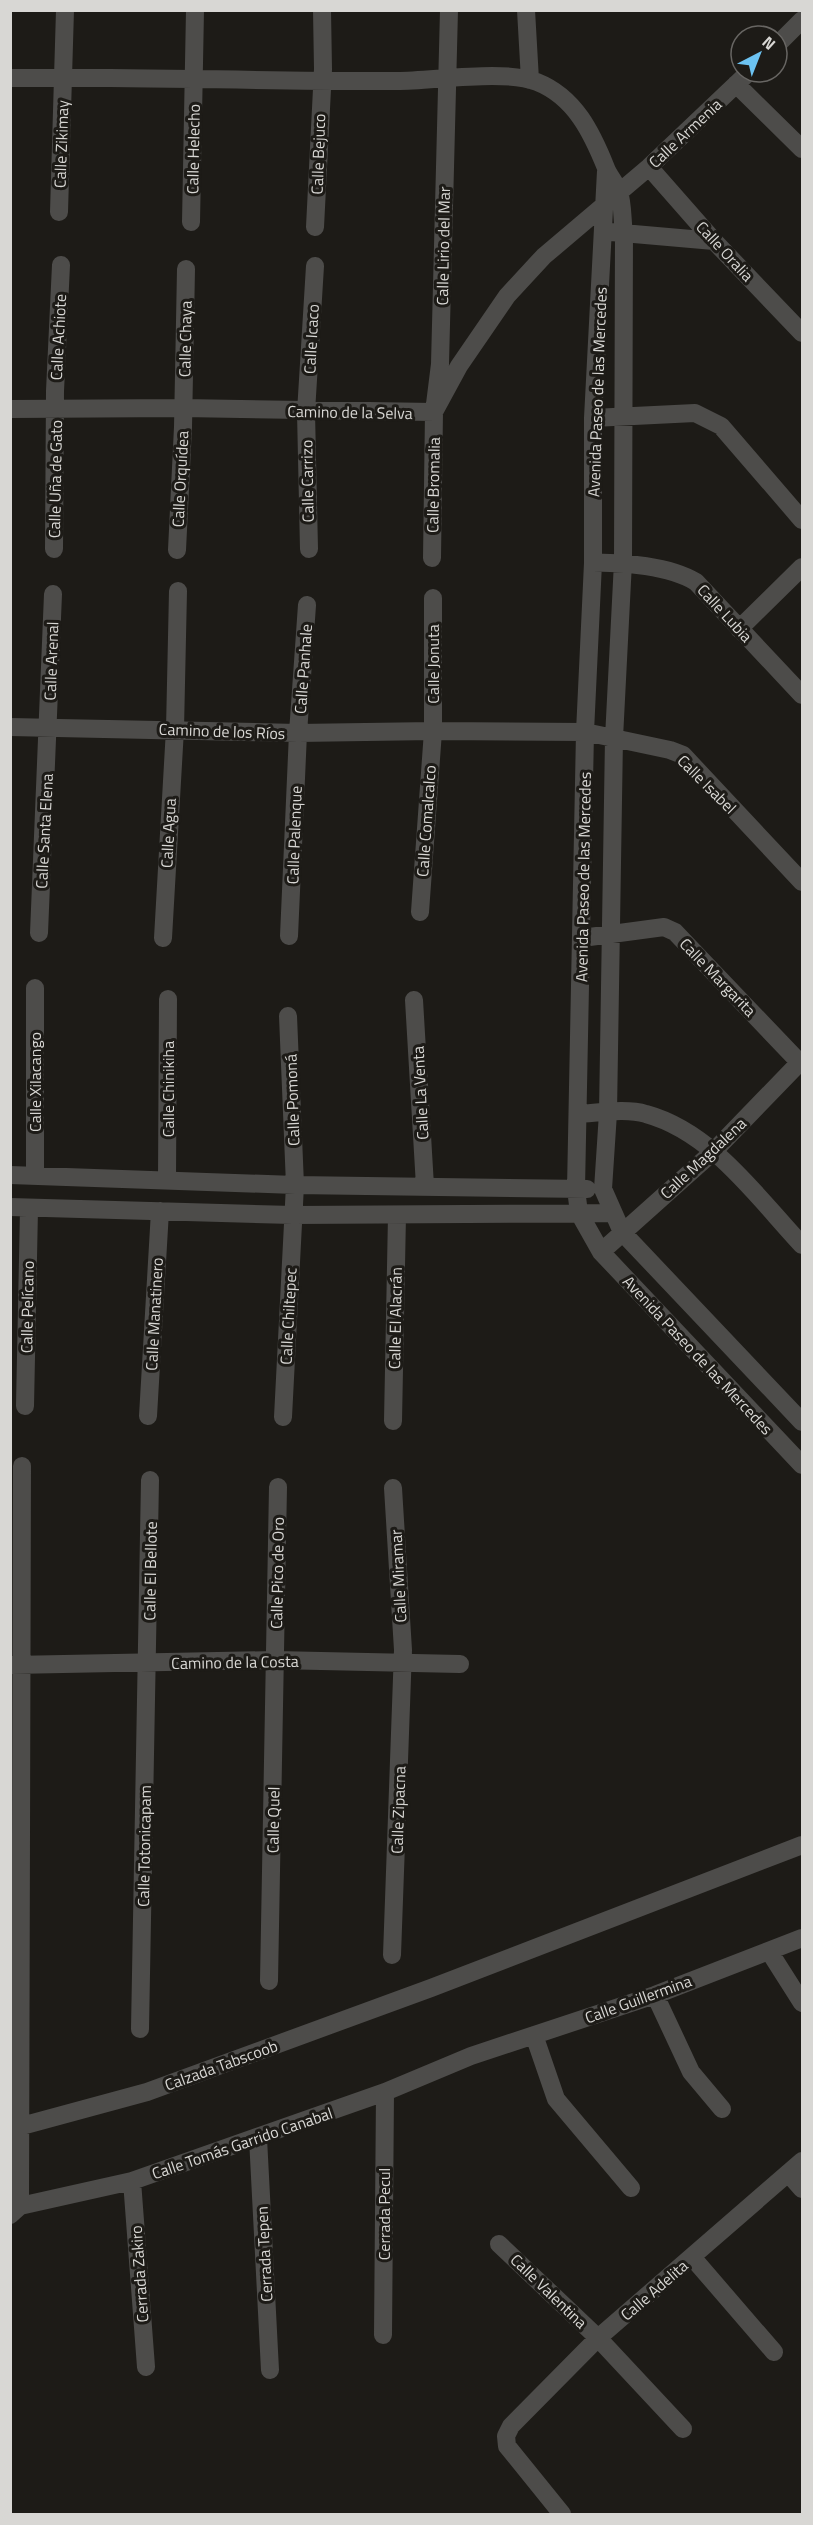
<svg xmlns="http://www.w3.org/2000/svg" width="813" height="2525" font-family="'Titillium Web',sans-serif">
  <style>
    .lines { fill: none; stroke-linecap: round; stroke-linejoin: round }
    .minor { stroke: #4d4c4a; stroke-width: 18 }
    .labels { text-anchor: middle; dominant-baseline: central; stroke-width: 6; stroke-linejoin: round; paint-order: stroke }
    .street-label { font-size: 16px; fill: #d8d7d4; stroke: #1d1b17 }
  </style>
  <rect width="100%" height="100%" fill="#1d1b17"/>
  <g class="lines">
    <path class="minor" d="M526,10L530,80
      M777,45L802,20
      M10,78C139,76 268,82 397,81C434,81 505,69 537,82C575,97 592,133 606,168C609,176 616,183 619,192C623,204 622,220 624,233L623,562L614,738L608,1113L603,1189L622,1232L802,1422
      M736,84L802,149
      M649,167L714,241L802,333
      M606,171L593,418V563L585,732L576,1189L579,1213L601,1252L802,1465
      M59,212L65,10
      M191,222L195,10
      M315,227L323,69L322,10
      M611,232L714,241
      M10,409L183,408L434,412L459,366L507,296L544,256L649,167L749,72
      M593,418L695,413L721,426L802,520
      M54,549L55,391L61,265
      M309,549L306,412L315,266
      M177,550L183,427L186,269
      M432,558L434,412L440,364L449,10
      M593,563C623,562 670,566 696,582L802,695
      M739,629L802,567
      M10,727L298,733L433,731L585,732L670,750L683,755L802,882
      M420,912L433,731V598
      M39,933L53,594
      M289,936L298,733L307,605
      M163,938L175,729L178,591
      M582,938L664,927L675,932L802,1065
      M35,988V1176
      M414,1000L425,1186
      M578,1114C598,1113 626,1108 646,1114C712,1132 757,1197 802,1245
      M10,1175L295,1185L587,1189
      M167,1179L168,999
      M10,1207L293,1215L612,1213
      M601,1252L714,1151L802,1060
      M25,1406L29,1209
      M148,1416L160,1211
      M283,1417L295,1185L288,1016
      M393,1421L397,1215
      M12,1665L275,1660L460,1664
      M769,1951L802,2003
      M392,1955L403,1650L393,1488
      M269,1981L278,1487
      M655,1995L691,2072L722,2109
      M140,2029L150,1480
      M534,2035L556,2099L631,2188
      M10,2118L18,2127L147,2092L431,1988L802,1845
      M258,2138L270,2370
      M788,2173L802,2189
      M132,2181L146,2367
      M20,2206L22,1466
      M10,2215L20,2206L132,2181L385,2092L471,2056L655,1995L802,1938
      M499,2244L598,2338L683,2429
      M692,2257L774,2352
      M383,2335L385,2092
      M562,2514L507,2446L506,2436L511,2426L598,2338L802,2161"/>
  </g>
  <g class="labels">
    <g class="street-label">
      <text transform="translate(685 133) rotate(-43)">Calle Armenia</text>
      <text transform="translate(61 144) rotate(-88)">Calle Zikimay</text>
      <text transform="translate(193 149) rotate(-89)">Calle Helecho</text>
      <text transform="translate(318 154) rotate(-88)">Calle Bejuco</text>
      <text transform="translate(443 246) rotate(-89)">Calle Lirio del Mar</text>
      <text transform="translate(725 251) rotate(47)">Calle Oralia</text>
      <text transform="translate(58 337) rotate(-87)">Calle Achiote</text>
      <text transform="translate(185 339) rotate(-89)">Calle Chaya</text>
      <text transform="translate(311 339) rotate(-87)">Calle Icaco</text>
      <text transform="translate(597 392) rotate(-88)">Avenida Paseo de las Mercedes</text>
      <text transform="translate(350 412) rotate(1)">Camino de la Selva</text>
      <text transform="translate(55 479) rotate(-89)">Calle Uña de Gato</text>
      <text transform="translate(180 479) rotate(-87)">Calle Orquídea</text>
      <text transform="translate(307 481) rotate(-91)">Calle Carrizo</text>
      <text transform="translate(433 485) rotate(-89)">Calle Bromalia</text>
      <text transform="translate(725 613) rotate(47)">Calle Lubia</text>
      <text transform="translate(51 661) rotate(-88)">Calle Arenal</text>
      <text transform="translate(433 664) rotate(-90)">Calle Jonuta</text>
      <text transform="translate(303 669) rotate(-86)">Calle Panhale</text>
      <text transform="translate(222 731) rotate(2)">Camino de los Ríos</text>
      <text transform="translate(707 784) rotate(45)">Calle Isabel</text>
      <text transform="translate(426 821) rotate(-86)">Calle Comalcalco</text>
      <text transform="translate(44 831) rotate(-87)">Calle Santa Elena</text>
      <text transform="translate(168 833) rotate(-87)">Calle Agua</text>
      <text transform="translate(294 835) rotate(-88)">Calle Palenque</text>
      <text transform="translate(583 877) rotate(-89)">Avenida Paseo de las Mercedes</text>
      <text transform="translate(718 977) rotate(46)">Calle Margarita</text>
      <text transform="translate(35 1082) rotate(-90)">Calle Xilacango</text>
      <text transform="translate(168 1089) rotate(-90)">Calle Chinikiha</text>
      <text transform="translate(420 1093) rotate(-93)">Calle La Venta</text>
      <text transform="translate(292 1100) rotate(-92)">Calle Pomoná</text>
      <text transform="translate(703 1158) rotate(-43)">Calle Magdalena</text>
      <text transform="translate(27 1307) rotate(-89)">Calle Pelícano</text>
      <text transform="translate(154 1314) rotate(-87)">Calle Manatinero</text>
      <text transform="translate(288 1316) rotate(-87)">Calle Chiltepec</text>
      <text transform="translate(395 1318) rotate(-89)">Calle El Alacrán</text>
      <text transform="translate(698 1355) rotate(47)">Avenida Paseo de las Mercedes</text>
      <text transform="translate(150 1571) rotate(-89)">Calle El Bellote</text>
      <text transform="translate(277 1573) rotate(-89)">Calle Pico de Oro</text>
      <text transform="translate(398 1576) rotate(-93)">Calle Miramar</text>
      <text transform="translate(235 1662) rotate(-1)">Camino de la Costa</text>
      <text transform="translate(398 1810) rotate(-88)">Calle Zipacna</text>
      <text transform="translate(273 1820) rotate(-89)">Calle Quel</text>
      <text transform="translate(144 1846) rotate(-89)">Calle Totonicapam</text>
      <text transform="translate(638 1999) rotate(-20)">Calle Guillermina</text>
      <text transform="translate(221 2065) rotate(-20)">Calzada Tabscoob</text>
      <text transform="translate(242 2143) rotate(-19)">Calle Tomás Garrido Canabal</text>
      <text transform="translate(384 2214) rotate(-90)">Cerrada Pecul</text>
      <text transform="translate(264 2254) rotate(-93)">Cerrada Tepen</text>
      <text transform="translate(139 2274) rotate(-94)">Cerrada Zakiro</text>
      <text transform="translate(654 2290) rotate(-41)">Calle Adelita</text>
      <text transform="translate(549 2291) rotate(44)">Calle Valentina</text>
    </g>
  </g>
  <rect width="813" height="2525" fill="none" stroke="#d8d7d4" stroke-width="24"/>
  <g transform="translate(759 54) rotate(42)"><circle r="28" fill="#1d1b17" stroke="#686663" stroke-width="1.5"/>
  <path d="M0-4.5L10 22L0 15L-10 22Z" fill="#6cc3f2"/>
  <text y="-9" font-size="16" font-weight="bold" text-anchor="middle" fill="#d8d7d4">N</text>
  </g>
</svg>
